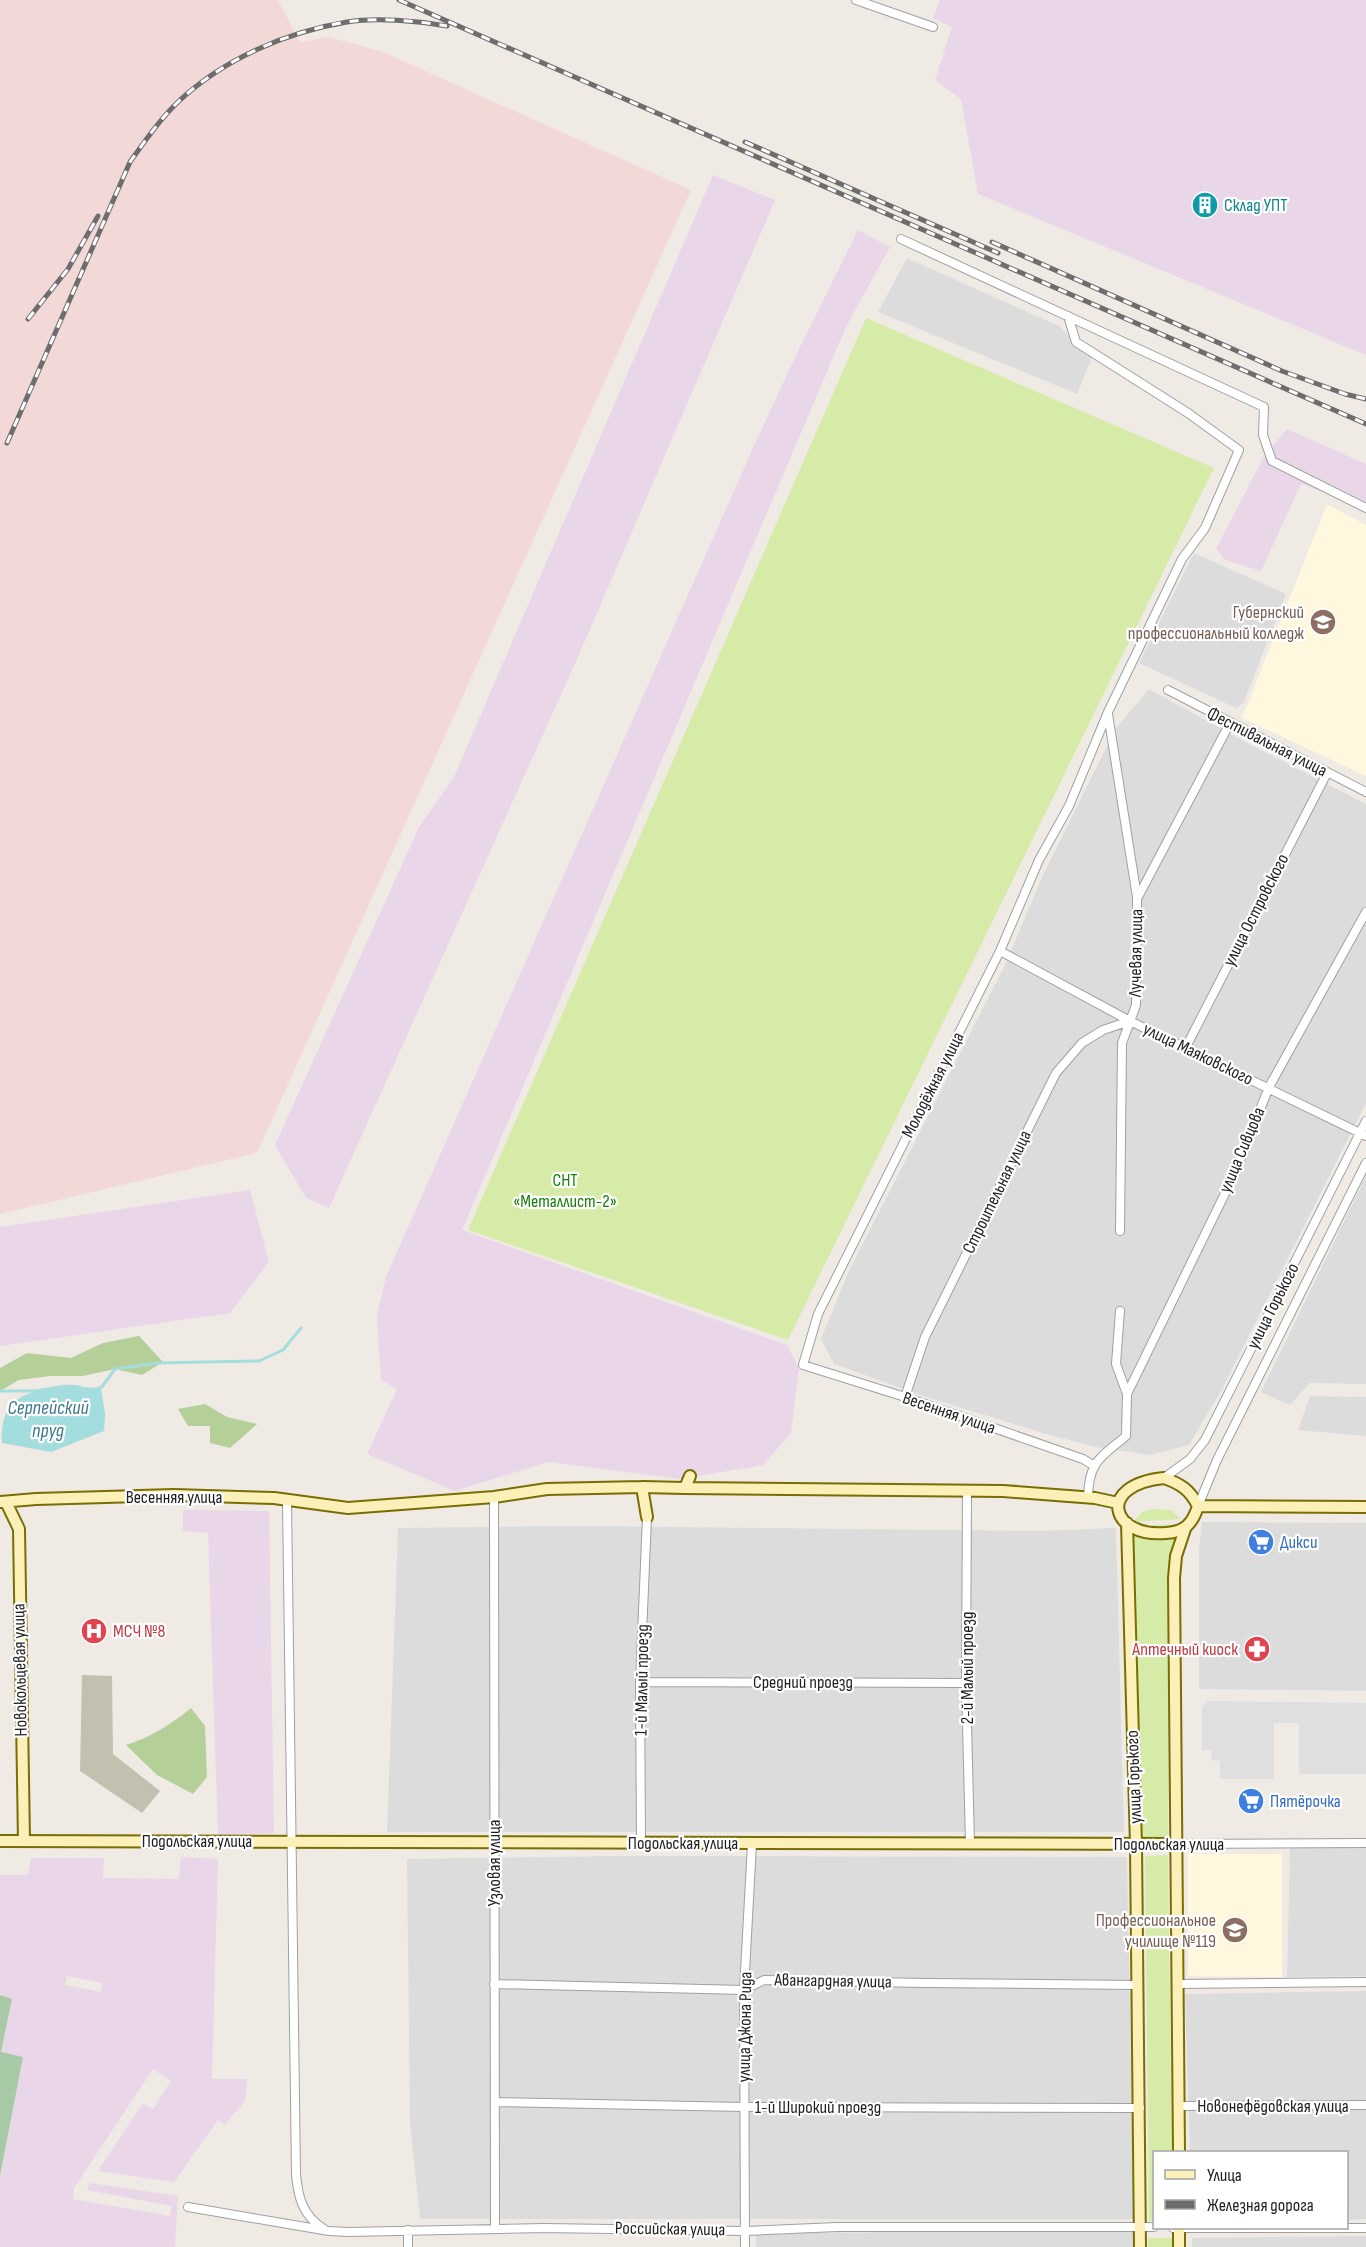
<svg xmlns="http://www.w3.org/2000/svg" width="1366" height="2247" font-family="'Sofia Sans Condensed',sans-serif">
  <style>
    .residential { fill: #dddcdc }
    .industrial { fill: #e9d6e9; fill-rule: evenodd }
    .education { fill: #fff8de }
    .military { fill: #f2d9d8 }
    .construction { fill: #c4c0b0 }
    .grass { fill: #d7eba9 }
    .forest { fill: #b4d098 }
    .cemetery { fill: #a7c9a5 }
    .parking { fill: #dfdfdf }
    .water { fill: #a4ddde }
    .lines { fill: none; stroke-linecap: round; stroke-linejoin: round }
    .stream { stroke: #a4ddde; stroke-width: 3 }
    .street-casing { stroke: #a0a0a0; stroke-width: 10 }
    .secondary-casing { stroke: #796d03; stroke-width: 14 }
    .street { stroke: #fff; stroke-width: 8 }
    .secondary { stroke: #fbf0b8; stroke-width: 10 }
    .rail-casing { stroke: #6d6d6d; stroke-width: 5 }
    .rail { stroke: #fff; stroke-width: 3; stroke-dasharray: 9; stroke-linecap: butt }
    .labels { text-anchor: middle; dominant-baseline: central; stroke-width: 4.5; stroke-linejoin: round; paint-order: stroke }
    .culture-label { font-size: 18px; fill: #0d838f; stroke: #fff; text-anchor: start }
    .education-label { font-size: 18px; fill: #785e54; stroke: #fff; text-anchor: end }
    .street-label { font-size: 18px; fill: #1f1f1f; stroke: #fff }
    .park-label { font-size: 18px; fill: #188009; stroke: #fff }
    .shop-label { font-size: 18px; fill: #366cbe; stroke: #fff; text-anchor: start }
    .health-label { font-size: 18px; fill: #be3a42; stroke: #fff; text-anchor: start }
    .water-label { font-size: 20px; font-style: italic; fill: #3e7890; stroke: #fff }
  </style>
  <rect width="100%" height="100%" fill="#f0eae5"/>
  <path class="residential" d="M907,258L1059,326L1092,357L1077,394L878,312Z
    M1194,553L1286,594L1244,702L1236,708L1139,663Z
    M1149,689L1249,744L1366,804V1103L1221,1391L1189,1445L1150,1455L1096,1447L1046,1434L926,1397L834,1364L821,1339L848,1273L1004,967L1044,873L1116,728Z
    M1366,1176V1384L1310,1383L1290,1405L1261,1392Z
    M1310,1396L1366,1397V1436L1298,1430Z
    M1202,1522L1366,1523V1691L1199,1689V1549Z
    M574,1526L1041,1531L1116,1528L1124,1832H387L398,1528Z
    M1290,1848H1366V1976L1287,1977Z
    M619,1856L1127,1857L1134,2219H420L410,2123L407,1859Z
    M1366,1991V2219L1347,2220L1346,2152H1190L1185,1994Z
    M1133,2231V2247H756V2233Z
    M1366,2236V2247H1192V2238Z"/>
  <path class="industrial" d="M940,0H1366V355L978,194L961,99L935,80L952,27L933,18Z
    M713,175L775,200L578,657L329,1208L306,1198L275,1145L419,827L454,777Z
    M858,230L890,247L846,327L462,1230L787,1345L799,1368L791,1433L763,1465L681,1479L548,1462L455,1491L367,1454L397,1389L381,1380L377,1315L386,1277L752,450L798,351Z
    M1287,429L1366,464V513L1331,495L1301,484L1261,571L1225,560L1216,549L1263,458Z
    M250,1190L269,1262L230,1313L0,1346V1227Z
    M183,1510L269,1511L274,1833L218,1836L208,1533L183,1531Z
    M181,1857L218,1859L212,2079H247L246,2097L243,2104L225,2124L218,2120L174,2182L98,2171L143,2103L153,2109L171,2081L153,2069L74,2188L73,2199L170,2216L172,2206L87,2190L88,2187L90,2183L178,2196L175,2247H0V2176L23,2057L1,2053L12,1999L0,1995V1875H28L31,1858H104L103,1878L179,1879ZM67,1976L102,1983L101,1992L65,1985Z"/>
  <path class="education" d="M1327,504L1366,525V776L1242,718Z
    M1188,1854H1282V1977L1188,1976Z"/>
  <path class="military" d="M0,0H278L300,42L329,37L383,52L691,190L257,1153L0,1214Z"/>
  <path class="construction" d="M82,1675L112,1676L113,1754L160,1791L142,1813L80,1771Z"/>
  <path class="grass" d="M866,318L1214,468L788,1340L468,1230Z
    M1151,1509L1172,1510L1180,1519L1133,1522L1142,1512Z
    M1180,1524L1169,1561L1168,1839L1143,1840L1132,1526Z
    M1168,1855L1172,2152H1154V2221H1149L1145,1856Z
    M1148,2238H1174V2247H1148Z"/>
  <path class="forest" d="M139,1336L163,1362L142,1375L115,1369L83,1376H50L19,1380L0,1391V1368L27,1353L71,1358L103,1343Z
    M205,1404L227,1417L257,1424L230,1448L210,1443V1426H188L178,1409Z
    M191,1708L205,1726L207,1777L193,1794L157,1775L126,1745C151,1737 170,1725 191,1708Z"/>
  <path class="cemetery" d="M0,1995L12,1999L1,2052L23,2057L0,2176Z"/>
  <path class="parking" d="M1208,1701L1366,1703V1774H1299V1723H1274V1779H1220V1761L1211,1760L1212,1750H1202V1707Z"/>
  <path class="water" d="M66,1386L101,1388L105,1414L104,1431L51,1452L2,1443C0,1393 28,1393 66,1386Z"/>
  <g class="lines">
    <path class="stream" d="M98,1388H101L115,1369L158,1363L259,1361L283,1350L301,1328
      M0,1391H36L66,1386L80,1387"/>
    <defs>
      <path id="street" d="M856,0L933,27
        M901,239L1264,407L1263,435L1272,461L1366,508
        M1068,316L1076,342L1188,413L1239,450L1205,528L1182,559L1108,712L1069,806L1039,860L1000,951L818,1314L803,1365L905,1397L1083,1459L1093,1465
        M1168,690L1366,792
        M1108,714L1137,897L1136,1005L1122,1043L1120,1231
        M1138,897L1230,723
        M1000,951L1130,1021L1366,1136
        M1186,1047L1327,773
        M1127,1394L1235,1173L1269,1087L1366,912
        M905,1397L925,1337L1056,1073L1082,1043L1103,1030L1130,1021
        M1164,1478L1190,1459L1205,1440L1366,1121
        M967,1491L966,1683L970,1844
        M494,1497L495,2228
        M1088,1497C1089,1461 1100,1458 1126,1436L1127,1394L1116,1364L1120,1311
        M287,1500L296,2174C298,2198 303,2216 324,2229
        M1198,1506L1217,1460L1366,1163
        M640,1682L966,1683
        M641,1843L640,1682L647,1517
        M1177,1844L1366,1843
        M494,1984L744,1990L764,1980L925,1983L1138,1985
        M1178,1984L1366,1982
        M496,2102L743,2107L1140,2108
        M1179,2106L1366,2105
        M188,2207L329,2231L348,2232L544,2228L745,2231L837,2227H1154
        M1173,2228H1366
        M408,2247V2230
        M745,2247L744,1990L752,1844"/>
      <path id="secondary" d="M1164,1478C1181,1484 1190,1490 1198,1506C1193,1523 1185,1532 1166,1533C1111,1538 1095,1485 1164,1478Z
        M685,1488L1003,1491L1095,1498L1118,1503
        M0,1502L36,1499L174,1495L274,1498L348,1508L494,1497L547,1489L642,1487
        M6,1502L19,1529L24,1841
        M1198,1506L1366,1507
        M647,1517L642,1487L685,1488L690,1476
        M1127,1523L1136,1845L1140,2247
        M0,1841L1177,1844
        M1179,2152L1174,1578L1176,1556L1185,1529
        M1179,2247V2228"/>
    </defs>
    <use href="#street" class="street-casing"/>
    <use href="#secondary" class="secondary-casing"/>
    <use href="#street" class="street"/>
    <use href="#secondary" class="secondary"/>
    <defs>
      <path id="rail" d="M399,0L1366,424
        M745,142L998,253
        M992,242L1282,371L1345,394L1366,399
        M28,319L68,269L98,216
        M7,443L130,162C145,141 160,119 179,101C224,59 286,32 347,22C376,17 418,21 447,26"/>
    </defs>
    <use href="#rail" class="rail-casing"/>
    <use href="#rail" class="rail"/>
  </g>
  <defs>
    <symbol id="building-disc" viewBox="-11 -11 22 22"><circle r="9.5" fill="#0f9aa8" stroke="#fff"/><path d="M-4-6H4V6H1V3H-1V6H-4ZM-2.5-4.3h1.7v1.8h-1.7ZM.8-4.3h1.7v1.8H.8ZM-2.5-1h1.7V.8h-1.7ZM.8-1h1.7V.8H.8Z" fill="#fff"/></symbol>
    <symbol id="university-disc" viewBox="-11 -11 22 22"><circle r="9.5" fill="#8d6e63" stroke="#fff"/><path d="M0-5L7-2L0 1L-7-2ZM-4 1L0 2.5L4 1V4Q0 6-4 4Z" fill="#fff"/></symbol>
    <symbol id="supermarket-disc" viewBox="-11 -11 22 22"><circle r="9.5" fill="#3f7fe0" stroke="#fff"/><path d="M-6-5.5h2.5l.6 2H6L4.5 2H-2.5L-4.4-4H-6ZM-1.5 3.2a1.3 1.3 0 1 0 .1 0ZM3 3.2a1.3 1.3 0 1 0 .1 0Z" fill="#fff"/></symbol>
    <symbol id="hospital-disc" viewBox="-11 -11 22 22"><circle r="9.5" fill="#e0444e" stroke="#fff"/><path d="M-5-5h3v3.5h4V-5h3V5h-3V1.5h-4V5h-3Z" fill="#fff"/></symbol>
    <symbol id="pharmacy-disc" viewBox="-11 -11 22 22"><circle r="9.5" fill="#e0444e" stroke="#fff"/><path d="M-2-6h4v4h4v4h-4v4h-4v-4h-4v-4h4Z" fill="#fff"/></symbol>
    <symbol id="school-disc" viewBox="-11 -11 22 22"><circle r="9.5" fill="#8d6e63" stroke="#fff"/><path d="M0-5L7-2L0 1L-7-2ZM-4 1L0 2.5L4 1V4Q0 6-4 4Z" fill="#fff"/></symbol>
  </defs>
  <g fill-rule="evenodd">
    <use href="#building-disc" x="1190" y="190" width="30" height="30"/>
    <use href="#university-disc" x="1308" y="607" width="30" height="30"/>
    <use href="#supermarket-disc" x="1246" y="1527" width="30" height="30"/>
    <use href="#hospital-disc" x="79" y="1616" width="30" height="30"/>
    <use href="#pharmacy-disc" x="1242" y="1634" width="30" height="30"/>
    <use href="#supermarket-disc" x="1236" y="1786" width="30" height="30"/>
    <use href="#school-disc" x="1220" y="1915" width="30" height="30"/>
  </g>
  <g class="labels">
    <g class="culture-label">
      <text x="1224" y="205">Склад УПТ</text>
    </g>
    <g class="education-label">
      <text x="1304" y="612">Губернский<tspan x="1304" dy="21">профессиональный колледж</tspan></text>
      <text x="1216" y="1920">Профессиональное<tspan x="1216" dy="21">училище №119</tspan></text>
    </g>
    <g class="street-label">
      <text transform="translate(1267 742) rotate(27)">Фестивальная улица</text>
      <text transform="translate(1256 910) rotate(-63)">улица Островского</text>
      <text transform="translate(1136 953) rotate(-89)">Лучевая улица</text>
      <text transform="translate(1198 1054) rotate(26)">улица Маяковского</text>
      <text transform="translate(933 1085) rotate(-63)">Молодёжная улица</text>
      <text transform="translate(1242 1150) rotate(-67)">улица Сивцова</text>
      <text transform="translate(997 1192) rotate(-64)">Строительная улица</text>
      <text transform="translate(1273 1306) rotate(-63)">улица Горького</text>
      <text transform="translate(949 1413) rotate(19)">Весенняя улица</text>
      <text x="174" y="1497">Весенняя улица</text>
      <text transform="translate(967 1668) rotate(-90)">2-й Малый проезд</text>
      <text transform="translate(20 1670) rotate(-91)">Новокольцевая улица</text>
      <text transform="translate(642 1680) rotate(-89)">1-й Малый проезд</text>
      <text x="803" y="1682">Средний проезд</text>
      <text transform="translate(1134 1777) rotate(-92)">улица Горького</text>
      <text x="197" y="1841">Подольская улица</text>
      <text x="683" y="1843">Подольская улица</text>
      <text x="1169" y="1844">Подольская улица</text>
      <text transform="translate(494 1863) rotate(-90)">Узловая улица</text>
      <text transform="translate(833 1981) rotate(1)">Авангардная улица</text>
      <text transform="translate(745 2027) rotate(-89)">улица Джона Рида</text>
      <text x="1273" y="2106">Новонефёдовская улица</text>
      <text x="818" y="2107">1-й Широкий проезд</text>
      <text transform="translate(670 2229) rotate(1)">Российская улица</text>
    </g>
    <g class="park-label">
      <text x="565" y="1180">СНТ<tspan x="565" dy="21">«Металлист-2»</tspan></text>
    </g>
    <g class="shop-label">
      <text x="1280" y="1542">Дикси</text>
      <text x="1270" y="1801">Пятёрочка</text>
    </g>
    <g class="health-label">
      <text x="113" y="1631">МСЧ №8</text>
      <text x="1238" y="1649" text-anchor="end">Аптечный киоск</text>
    </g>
    <g class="water-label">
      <text x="48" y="1408">Серпейский<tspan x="48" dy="23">пруд</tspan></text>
    </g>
  </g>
  <rect x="1153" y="2151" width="195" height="78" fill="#ffffff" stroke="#a5a5a5" stroke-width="1.5"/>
  <rect x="1165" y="2170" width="30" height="9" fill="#fbf0b8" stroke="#a5a5a5" stroke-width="1.5"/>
  <text x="1207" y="2181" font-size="18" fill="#1f1f1f">Улица</text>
  <rect x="1165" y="2200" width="30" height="9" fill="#6d6d6d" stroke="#a5a5a5" stroke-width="1.5"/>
  <text x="1207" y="2211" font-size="18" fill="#1f1f1f">Железная дорога</text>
</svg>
